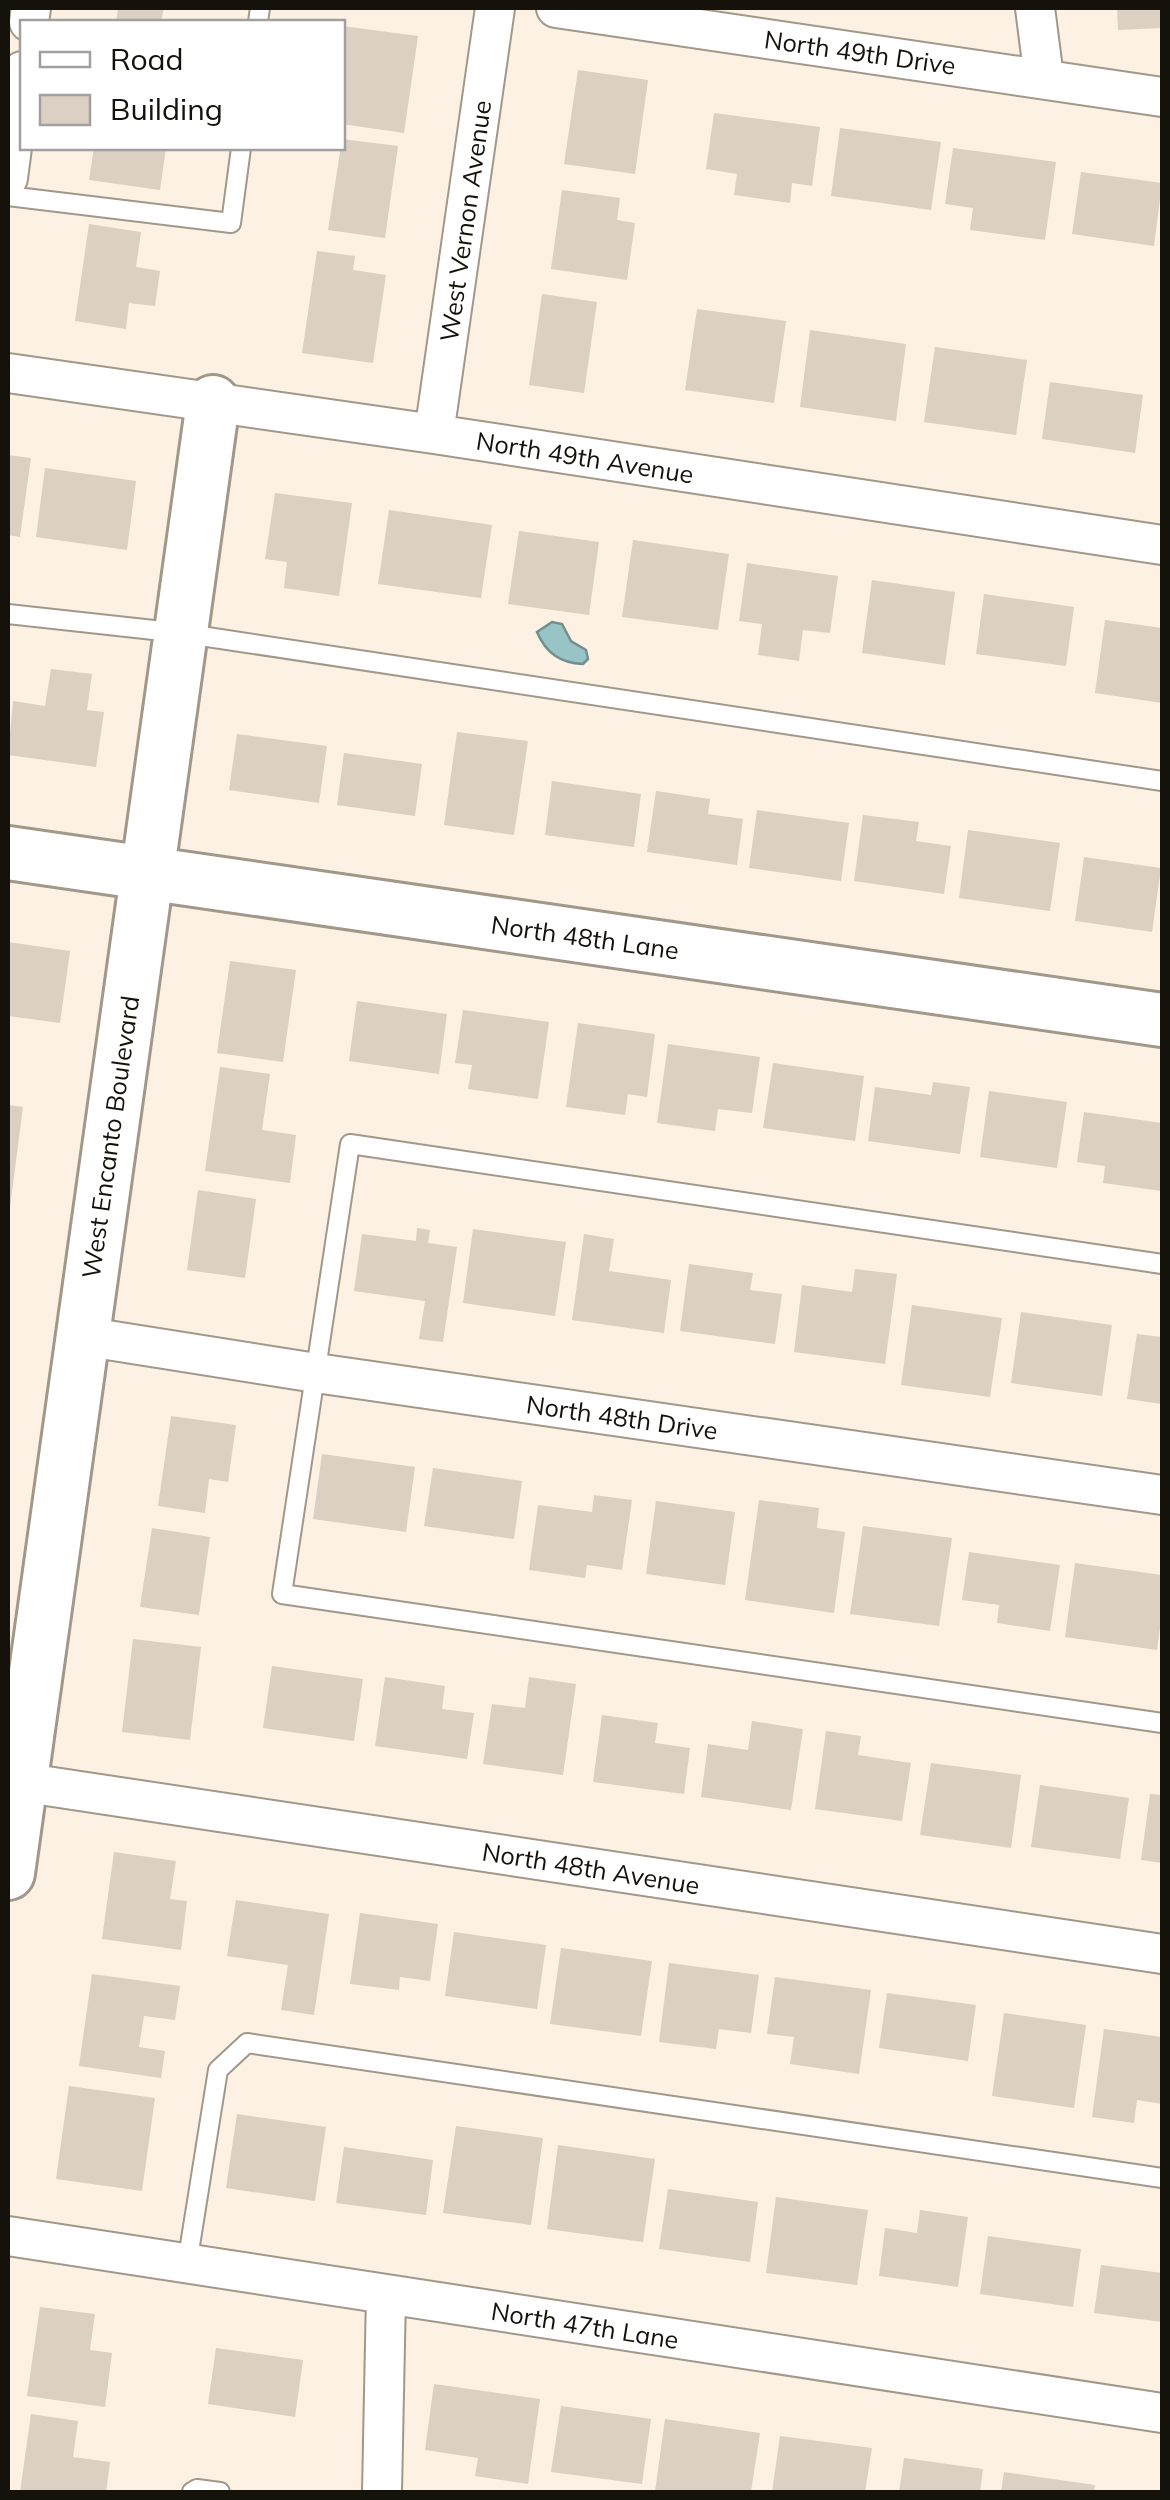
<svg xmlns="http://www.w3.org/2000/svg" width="1170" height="2500" font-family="Mulish,sans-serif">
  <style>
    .water { fill: #98c4c5; stroke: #718f8e; stroke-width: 2.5 }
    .building { fill: #dbd0c1 }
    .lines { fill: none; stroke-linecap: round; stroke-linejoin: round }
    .lane-casing { stroke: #a2988a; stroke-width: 22 }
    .street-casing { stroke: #a2988a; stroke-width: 42 }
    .secondary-casing { stroke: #a2988a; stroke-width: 58 }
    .lane { stroke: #fff; stroke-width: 18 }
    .street { stroke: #fff; stroke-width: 38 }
    .secondary { stroke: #fff; stroke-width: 52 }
    .labels { text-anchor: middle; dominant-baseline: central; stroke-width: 10; stroke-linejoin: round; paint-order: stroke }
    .street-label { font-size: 25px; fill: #15120c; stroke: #fff }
  </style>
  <rect width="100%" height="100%" fill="#fcf1e2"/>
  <path class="water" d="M552,622L562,624L571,641L586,650L588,659L583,664C560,663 546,653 537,632Z"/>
  <path class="building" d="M118,8H164L161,22H116Z
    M1117,8H1162V28L1118,30Z
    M342,26L418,36L404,133L342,124Z
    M578,70L648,80L635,174L564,164Z
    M714,113L820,127L812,186L792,183L790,203L734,195L737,174L706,169Z
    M840,128L941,142L931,210L831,196Z
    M342,139L398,146L385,238L328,230Z
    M94,148H166L160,190L89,180Z
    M953,148L1056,162L1045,240L970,230L973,208L945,204Z
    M1081,172L1162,183L1154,246L1072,234Z
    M562,190L620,198L617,220L635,223L627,280L551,269Z
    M89,224L141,232L136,267L160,271L155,306L129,303L126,329L75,321Z
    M317,251L355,256L353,270L386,275L373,363L302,353Z
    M542,294L597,302L584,393L529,385Z
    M697,309L786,321L774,403L685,390Z
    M810,330L906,344L896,421L800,407Z
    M935,347L1027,360L1016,435L924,422Z
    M1050,382L1143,395L1135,453L1042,439Z
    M8,455L31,458L20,537L8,535Z
    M45,468L136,481L127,550L36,537Z
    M275,493L352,503L339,596L284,588L287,562L265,559Z
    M389,510L492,525L481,598L378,584Z
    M519,531L599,542L589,615L508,604Z
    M633,540L729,554L718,630L622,617Z
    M747,563L838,576L830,633L803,630L799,661L758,655L762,624L739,621Z
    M872,580L955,592L945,665L862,653Z
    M984,594L1074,607L1066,666L976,654Z
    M1105,620L1162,628V703L1095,693Z
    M51,669L92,674L87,710L104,712L96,767L8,755L13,701L45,706Z
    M457,732L528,741L514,835L444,825Z
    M237,734L327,746L319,803L229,790Z
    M344,753L422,764L415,816L337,805Z
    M552,781L641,794L634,847L545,835Z
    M656,791L710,799L708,814L743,819L737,865L647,852Z
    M757,810L849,823L841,881L749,868Z
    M863,815L919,822L916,841L951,846L944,894L854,881Z
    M968,830L1060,843L1050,911L959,898Z
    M1084,857L1161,868L1152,932L1075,921Z
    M8,942L70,951L60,1023L8,1016Z
    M230,961L296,970L283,1062L217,1053Z
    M357,1001L447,1014L439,1074L349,1061Z
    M463,1010L549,1022L538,1099L468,1089L472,1065L455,1063Z
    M578,1023L655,1034L647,1097L628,1094L625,1115L566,1107Z
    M668,1044L760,1057L752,1113L718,1109L715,1131L657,1123Z
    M773,1063L864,1076L855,1141L763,1128Z
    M220,1067L270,1074L262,1130L296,1135L290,1183L205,1171Z
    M933,1082L970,1087L960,1154L868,1141L875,1087L931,1095Z
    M989,1091L1067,1102L1057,1168L980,1157Z
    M8,1105L23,1107L10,1207L8,1206Z
    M1084,1112L1162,1123V1191L1103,1183L1105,1166L1077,1162Z
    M198,1190L256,1199L245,1278L187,1270Z
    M417,1228L430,1230L428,1243L457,1247L443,1342L419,1339L425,1301L354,1291L362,1234L416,1241Z
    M473,1229L566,1242L555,1316L463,1303Z
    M584,1234L614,1239L609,1271L671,1280L664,1333L572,1320Z
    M689,1264L753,1273L750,1290L782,1294L775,1344L680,1331Z
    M855,1269L897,1274L885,1364L794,1352L802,1285L852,1292Z
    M912,1305L1002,1318L990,1397L901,1385Z
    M1021,1312L1112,1325L1102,1396L1011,1383Z
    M1137,1334L1162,1337V1404L1127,1399Z
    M171,1416L236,1425L228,1482L209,1479L205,1513L158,1506Z
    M322,1454L415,1467L406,1532L313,1519Z
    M433,1468L522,1481L514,1539L424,1526Z
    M594,1495L632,1500L622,1570L587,1565L585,1578L529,1570L538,1505L592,1512Z
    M759,1500L819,1508L817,1528L845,1532L834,1613L745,1600Z
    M656,1501L735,1512L725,1585L646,1574Z
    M863,1526L952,1538L939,1626L850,1614Z
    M152,1528L210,1537L199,1615L140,1607Z
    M969,1552L1060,1565L1050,1631L997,1623L999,1605L962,1600Z
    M1075,1563L1162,1575V1612L1157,1650L1065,1637Z
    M133,1639L201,1647L190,1740L122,1732Z
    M272,1666L363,1679L354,1741L263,1728Z
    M385,1677L445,1686L442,1709L474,1713L467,1759L375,1746Z
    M529,1677L576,1684L563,1775L483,1764L492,1704L525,1708Z
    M602,1715L658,1723L655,1743L690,1748L684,1794L593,1782Z
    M752,1721L803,1729L791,1810L701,1797L708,1744L748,1750Z
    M826,1731L861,1736L858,1755L911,1763L902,1821L815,1809Z
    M931,1763L1021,1775L1011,1848L920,1835Z
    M1040,1785L1129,1798L1120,1859L1031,1847Z
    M1150,1794L1162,1795V1863L1141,1860Z
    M114,1852L176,1861L170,1899L187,1901L181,1950L102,1939Z
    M236,1900L329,1914L314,2015L281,2010L288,1965L227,1956Z
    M360,1913L438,1924L430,1981L400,1977L399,1990L350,1984Z
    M454,1932L546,1945L537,2009L445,1996Z
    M561,1948L652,1961L641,2036L550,2024Z
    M669,1963L759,1975L751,2033L719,2029L716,2049L659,2042Z
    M92,1974L180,1986L175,2020L144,2016L139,2047L165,2051L161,2078L79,2066Z
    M775,1977L871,1990L859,2074L790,2064L794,2037L767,2034Z
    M887,1993L976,2005L968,2061L879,2048Z
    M1004,2013L1086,2025L1074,2108L992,2096Z
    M1104,2029L1162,2037V2104L1137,2100L1134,2123L1092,2117Z
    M69,2086L155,2098L142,2191L56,2179Z
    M237,2114L326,2127L315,2201L226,2188Z
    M456,2126L543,2138L531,2225L443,2213Z
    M558,2145L655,2159L643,2242L547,2229Z
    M344,2147L433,2160L426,2215L336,2203Z
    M668,2189L758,2202L750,2262L659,2249Z
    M776,2197L868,2210L857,2285L766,2273Z
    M920,2210L968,2217L958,2287L879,2276L885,2228L917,2233Z
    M988,2236L1081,2249L1073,2307L980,2294Z
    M1101,2265L1162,2273V2322L1094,2313Z
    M40,2307L95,2314L90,2350L112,2353L105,2407L27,2396Z
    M216,2348L303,2360L295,2417L208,2404Z
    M434,2384L540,2399L528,2484L475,2476L478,2458L425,2450Z
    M561,2406L651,2419L642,2484L551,2472Z
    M31,2414L78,2421L73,2457L110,2462L106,2492H20Z
    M665,2419L760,2433L751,2492H655Z
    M780,2436L872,2448L865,2492H772Z
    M904,2458L983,2469L980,2492H899Z
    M1004,2472L1095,2485L1094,2492H1001Z"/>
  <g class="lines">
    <defs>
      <path id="lane" d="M258,22L260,8
        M8,196L231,223L241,148
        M8,614L181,633L1162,781
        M1162,1264L350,1144L282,1594L1162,1723
        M187,2264L218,2070L247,2043L1162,2178
        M192,2492L197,2489L220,2492"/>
      <path id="street" d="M556,8L1162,97
        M1035,8L1044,78
        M29,22L31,8
        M8,178L22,71
        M8,373L434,434L1162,545
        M434,434L495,8
        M82,1336L316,1373L1162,1495
        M20,1782L1162,1954
        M8,2236L1162,2413
        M382,2492L386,2294"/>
      <path id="secondary" d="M8,853L1162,1020
        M8,1873L213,402"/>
    </defs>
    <use href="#lane" class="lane-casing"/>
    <use href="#street" class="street-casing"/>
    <use href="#secondary" class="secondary-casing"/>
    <use href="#lane" class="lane"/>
    <use href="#street" class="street"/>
    <use href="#secondary" class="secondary"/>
  </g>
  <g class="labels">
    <g class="street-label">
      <text transform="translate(860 52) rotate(8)">North 49th Drive</text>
      <text transform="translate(465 221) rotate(-82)">West Vernon Avenue</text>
      <text transform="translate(585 457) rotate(9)">North 49th Avenue</text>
      <text transform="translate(585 937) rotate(8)">North 48th Lane</text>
      <text transform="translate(110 1137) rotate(-82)">West Encanto Boulevard</text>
      <text transform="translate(622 1417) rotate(8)">North 48th Drive</text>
      <text transform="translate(591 1868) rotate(9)">North 48th Avenue</text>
      <text transform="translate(585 2325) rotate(9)">North 47th Lane</text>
    </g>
  </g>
  <rect width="1170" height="2500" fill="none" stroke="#15120c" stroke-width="20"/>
  <rect x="20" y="20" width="325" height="130" fill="#ffffff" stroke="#a1a09e" stroke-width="2.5"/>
  <rect x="40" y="52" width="50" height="15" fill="#ffffff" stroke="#a1a09e" stroke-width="2.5"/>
  <text x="110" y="70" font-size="30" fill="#15120c">Road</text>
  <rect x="40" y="95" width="50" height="30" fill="#dbd0c1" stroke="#a1a09e" stroke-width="2.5"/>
  <text x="110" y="120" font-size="30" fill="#15120c">Building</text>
</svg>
